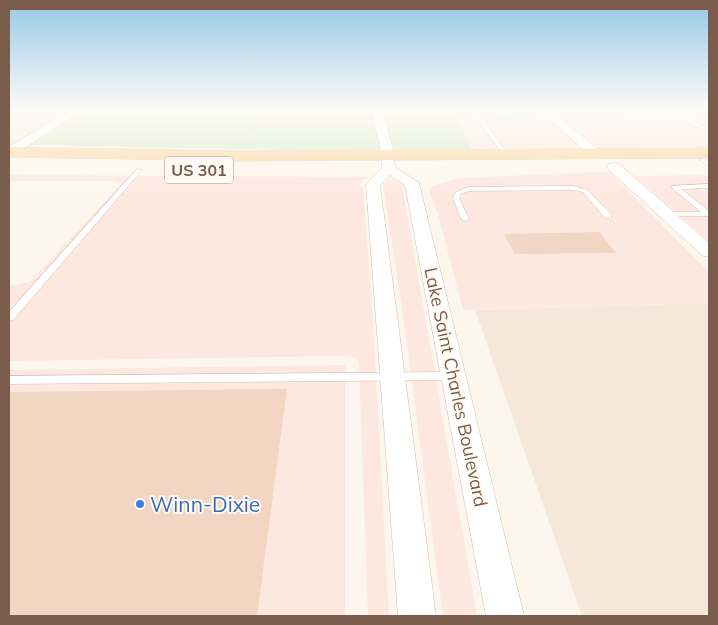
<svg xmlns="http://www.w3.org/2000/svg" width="718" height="625" font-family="Mulish,sans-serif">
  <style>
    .residential { fill: #f5e8da }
    .commercial { fill: #fde8e0 }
    .industrial { fill: #efe9e4 }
    .green { fill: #d8ecc9 }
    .building { fill: #f3d5c3 }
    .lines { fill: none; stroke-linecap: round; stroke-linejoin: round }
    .lane-casing { stroke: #d1beb0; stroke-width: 1 }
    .street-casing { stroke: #d1beb0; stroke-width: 1 }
    .primary-casing { stroke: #dad1cd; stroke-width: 1 }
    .lane { fill: #fff; fill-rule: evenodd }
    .street { fill: #fff; fill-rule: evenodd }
    .primary { fill: #fbd9a5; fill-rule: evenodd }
    .shop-dot { fill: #3f7fe0; stroke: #fffaf3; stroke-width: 2 }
    .labels { text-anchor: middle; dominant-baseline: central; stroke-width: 4; stroke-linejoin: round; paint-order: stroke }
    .shield { fill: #fffaf3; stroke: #a28b7f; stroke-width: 1 }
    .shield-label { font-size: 16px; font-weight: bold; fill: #7a5c4d }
    .street-label { font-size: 18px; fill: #7a5c4d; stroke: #fffaf3 }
    .near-shop-label { font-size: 21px; fill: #366cbe; stroke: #fffaf3; text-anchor: start }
  </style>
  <rect width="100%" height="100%" fill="#fdf6ec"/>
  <path class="residential" d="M9,109H82L28,145H9Z
    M709,303V616H582L475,310Z"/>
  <path class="commercial" d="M541,109L583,148L471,149L452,111Z
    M709,118V153L595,154L555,119Z
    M596,172H610L709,273V303L463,310L438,214L429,191L432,186L460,178Z
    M9,175L370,177L362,181L360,186L363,187L373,320L389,616H368L359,362L354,357L345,356L9,361V286L30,282L121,184L116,181H9Z
    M709,175V241L635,176Z
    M390,178L402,184L477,616H443L405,329L383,185Z
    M345,365V616H9V370Z"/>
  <path class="industrial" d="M551,109H686L701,116L561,117Z"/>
  <path class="green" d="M82,109H541L531,110L533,117L502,120L481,115L455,116L471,149L286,150L28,145Z"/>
  <path class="building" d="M599,232L616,253L515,254L504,234Z
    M287,389L257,616H9V392Z"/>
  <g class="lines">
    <defs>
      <path id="lane" d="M470,109H474L508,154V156H504Z
        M709,117V119L691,120L709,129V133L684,120H555L553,119L555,118Z
        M701,159H705L709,161V166L701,161Z
        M137,169L142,170L13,320L9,321V312Z
        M709,184V188L681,189L709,211V216H667L663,214L667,212H701L672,188V186Z
        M573,186L587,190L611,214V218H605L583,192L573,190L469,191L461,194L459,198L469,219L465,221L461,219L453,198L456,192L468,187Z
        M453,372L457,373L459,376L457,379L453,380L9,384V376Z"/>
      <path id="street" d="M72,109H83L14,155H9V147Z
        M371,109H381L393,149L395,167L419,183L524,616H486L405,185L390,175L380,185L436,616H398L366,184L382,168L381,149Z
        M539,109H550L599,151L601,154L599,157H591Z
        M704,109H709V119L701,113Z
        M614,163L619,164L709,243V257L703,256L609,170L607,167L609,164Z"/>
      <path id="primary" d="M9,147L244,151L709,148V158L244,161L9,157Z"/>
    </defs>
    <use href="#lane" class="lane-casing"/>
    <use href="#street" class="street-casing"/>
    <use href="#primary" class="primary-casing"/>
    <use href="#lane" class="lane"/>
    <use href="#street" class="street"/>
    <use href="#primary" class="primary"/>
  </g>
  <linearGradient id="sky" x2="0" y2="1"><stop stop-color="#97c7e8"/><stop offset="0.56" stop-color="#fefbf6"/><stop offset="1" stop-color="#fefbf6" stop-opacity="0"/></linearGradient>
  <rect width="718" height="196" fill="url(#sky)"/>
  <circle class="shop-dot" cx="140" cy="504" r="5"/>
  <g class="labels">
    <rect class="shield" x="165" y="156.5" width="68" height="27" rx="4"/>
    <g class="shield-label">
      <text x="199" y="170">US 301</text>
    </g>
    <g class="street-label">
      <text transform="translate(456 387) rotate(78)">Lake Saint Charles Boulevard</text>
    </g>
    <g class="near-shop-label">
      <text x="150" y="504">Winn-Dixie</text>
    </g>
  </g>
  <rect width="718" height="625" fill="none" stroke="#7a5c4d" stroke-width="20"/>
</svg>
